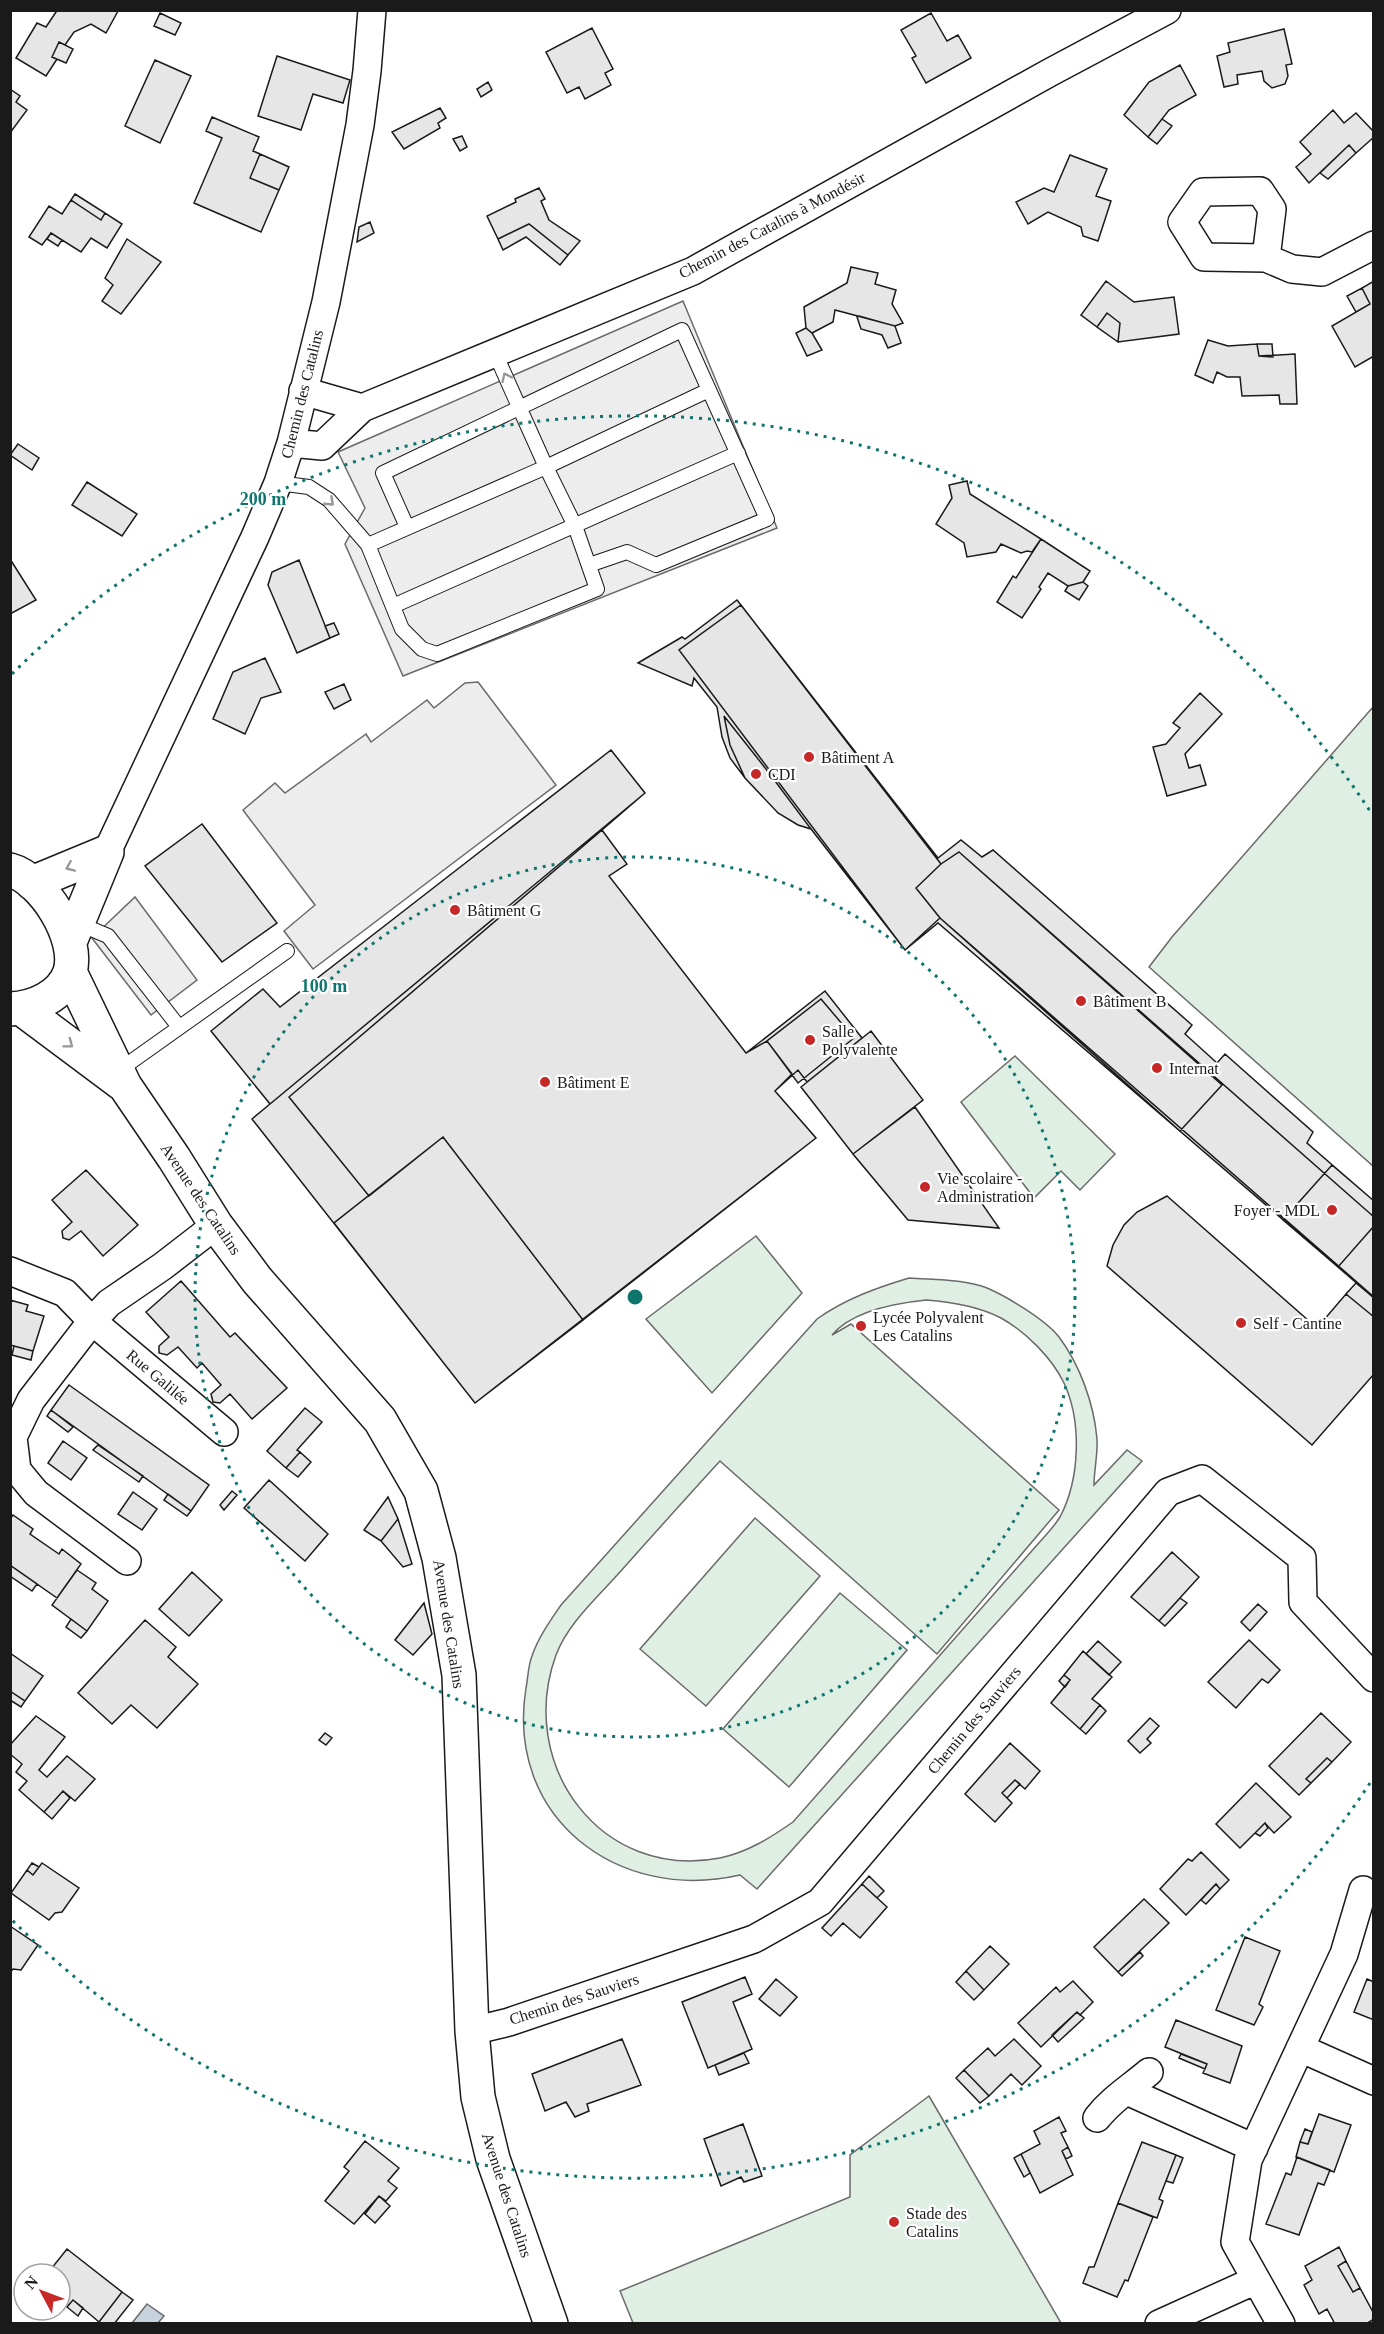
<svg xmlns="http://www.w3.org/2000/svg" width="1384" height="2334" font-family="Georgia,serif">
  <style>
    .green { fill: #e0efe3; stroke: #6a6a6a; stroke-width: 1.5; fill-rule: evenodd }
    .parking { fill: #ededed; stroke: #6a6a6a; stroke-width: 1.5 }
    .water { fill: #c6d2dc; stroke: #6a6a6a; stroke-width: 1.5 }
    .building { fill: #e6e6e6; stroke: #1a1a1a; stroke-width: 1.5 }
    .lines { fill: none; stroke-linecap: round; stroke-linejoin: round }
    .lane-casing { stroke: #1a1a1a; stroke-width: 16 }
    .street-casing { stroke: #1a1a1a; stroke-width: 30 }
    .secondary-casing { stroke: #1a1a1a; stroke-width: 36 }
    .lane { stroke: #fff; stroke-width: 14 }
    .street { stroke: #fff; stroke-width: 27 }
    .secondary { stroke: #fff; stroke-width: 33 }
    .oneway { stroke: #989898 }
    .ring { fill: none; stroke: #0f766e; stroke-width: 3; stroke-dasharray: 3 6 }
    .poi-dot { fill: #c62828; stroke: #fff; stroke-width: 2 }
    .labels { text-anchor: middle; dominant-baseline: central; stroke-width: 4.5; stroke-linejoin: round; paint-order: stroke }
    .street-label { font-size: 16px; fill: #1a1a1a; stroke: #fff }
    .poi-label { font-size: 16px; fill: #1a1a1a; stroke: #fff; text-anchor: start }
    .centre { fill: #0f766e; stroke: #fff; stroke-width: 3 }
    .ring-label { font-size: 18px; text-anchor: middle; font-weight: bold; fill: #0f766e; stroke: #fff; stroke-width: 4.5; stroke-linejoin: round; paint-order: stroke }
  </style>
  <rect width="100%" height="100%" fill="#fff"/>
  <path class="green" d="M1373,707V1166L1149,967L1172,937Z
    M1015,1056L1115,1154L1080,1190L1061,1171L1034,1198L961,1102Z
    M756,1236L802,1293L712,1393L646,1319Z
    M909,1278C934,1280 963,1279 987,1288C1006,1296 1046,1320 1059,1337C1080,1365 1094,1404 1097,1439C1098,1454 1094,1470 1094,1485L1127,1450L1142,1461L757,1889L740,1875C618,1903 505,1818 526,1688C528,1678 528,1666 532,1656C538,1638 550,1621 561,1605L817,1319C845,1299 876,1288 909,1278ZM926,1300C952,1302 978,1306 1001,1318C1026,1332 1052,1358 1064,1383C1082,1422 1080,1479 1060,1517C1054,1527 1045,1536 1037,1545L793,1822C770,1838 748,1852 720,1858C601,1881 516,1765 556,1655C568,1623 597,1598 619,1573C653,1535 686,1498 720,1461L937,1654L1059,1510L851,1324L832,1335C852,1311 897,1303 926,1300Z
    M755,1518L820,1576L706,1706L640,1649Z
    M840,1593L907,1650L789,1787L723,1729Z
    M929,2096L1061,2323H633L620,2291L850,2197V2155Z"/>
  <path class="parking" d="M683,301L777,528L403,676L345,544L365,508L338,452Z
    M478,682L556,785L313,969L284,931L315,905L243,810L275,783L285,793L366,734L371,742L427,700L434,708L465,683Z
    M135,897L197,980L151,1015L92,938Z"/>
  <path class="water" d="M147,2304L164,2316L158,2323H132Z"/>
  <path class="building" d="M54,10L118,11L106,33L91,24L74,32L65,45L59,42L52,57L57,59L46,76L16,58L37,23L46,27L56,12Z
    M160,13L181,23L175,35L154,26Z
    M931,13L947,41L958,35L971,58L926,83L912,58L916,56L901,30Z
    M592,28L613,69L605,73L611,85L585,99L579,87L567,93L546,52Z
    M1284,29L1292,64L1286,65L1288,76L1285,84L1272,88L1264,81L1262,71L1237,75L1238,84L1224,87L1217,56L1230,52L1228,43Z
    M59,42L73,49L66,63L52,57Z
    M277,56L350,80L343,103L313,94L301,130L258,116Z
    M155,60L191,76L160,143L125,126Z
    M1180,65L1196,95L1169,110L1148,137L1124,115L1149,82Z
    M488,82L492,90L481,97L477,89Z
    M10,89L20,96L16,102L27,110L10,133Z
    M440,108L446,118L438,123L440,128L404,149L392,132Z
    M1333,110L1344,123L1356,113L1374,132V137L1356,153L1349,145L1309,183L1296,167L1311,154L1300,142Z
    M212,117L259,137L253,151L260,154L250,178L279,190L261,232L194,203L222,138L206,131Z
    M1162,119L1172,126L1157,144L1148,137Z
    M462,136L467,147L460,151L453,139Z
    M1349,145L1356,153L1328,179L1320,173Z
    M260,154L289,167L279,190L250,178Z
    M1070,155L1107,169L1096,196L1111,201L1098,241L1083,236L1081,227L1048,212L1028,224L1016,202L1044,188L1054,192Z
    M539,188L545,199L541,201L549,220L580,241L568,255L529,224L498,239L487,216L516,202L515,199Z
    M75,194L105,213L101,220L71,200Z
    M71,200L101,220L105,213L122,224L107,248L91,238L81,252L51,233L42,245L29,237L49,206L62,214Z
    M370,222L374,233L357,242L359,227Z
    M529,224L568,255L560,265L526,237L503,250L498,239Z
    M51,233L62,240L58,246L47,239Z
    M127,239L161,262L121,314L102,301L113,285L105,278Z
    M851,267L878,273L875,284L896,290L892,304L903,323L895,326L835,310L833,322L812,333L806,328L804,307L847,283Z
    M1106,281L1134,302L1174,297L1179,334L1118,342L1120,323L1107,313L1097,327L1081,315Z
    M1374,281V356L1355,367L1332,326L1370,304L1362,288Z
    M1362,288L1370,304L1356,312L1347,296Z
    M1107,313L1120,323L1118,342L1097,327Z
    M859,316L895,326L901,343L888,348L882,335L861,329L857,317Z
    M806,328L812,333L822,350L807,356L796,333Z
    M1208,340L1228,346L1257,344L1259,356L1295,354L1297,404H1280L1279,395L1242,396L1240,377H1227L1217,372L1213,383L1195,375Z
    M1257,344H1272L1273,357L1259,356Z
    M18,444L39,458L32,470L10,455Z
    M967,481L970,494L1041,539L1032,552L1027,551L1021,553L1001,544L996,552L967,557L964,543L936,524L952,498L949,485Z
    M87,482L137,514L122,536L72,505Z
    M1041,539L1090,571L1083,582L1068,586L1048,573L1039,587L1041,589L1022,618L997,602L1013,576L1016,578Z
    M10,559L36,600L10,614Z
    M299,560L330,638L297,653L268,585L272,572Z
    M1083,582L1088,586L1079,600L1065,591L1068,586Z
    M737,600L938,858L961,840L982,857L993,850L1192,1025L1185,1034L1217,1063L1225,1054L1313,1132L1307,1143L1374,1201V1298L938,923L905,950L811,829L798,825L778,813L745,778L730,758L722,737L717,707L694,678L692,686L638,663L682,637L685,639Z
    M741,605L941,864L916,888L940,918L905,950L679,650Z
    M334,623L339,634L330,638L325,626Z
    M265,658L281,692L261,698L245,734L213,719L233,672Z
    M344,684L351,700L334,709L325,692Z
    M1200,693L1222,714L1185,754L1189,768L1200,765L1206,785L1167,796L1153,747L1166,744L1180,728L1173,723Z
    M724,716L766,769L811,829L798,825L778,813L745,778L730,745Z
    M611,750L645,793L602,830L627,864L609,876L746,1053L825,991L862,1038L807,1082L798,1070L775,1091L816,1138L475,1403L252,1119L270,1104L211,1031L263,989L280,1007Z
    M611,750L645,793L270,1104L211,1031L263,989L280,1007Z
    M202,824L277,923L222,962L145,866Z
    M602,830L627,864L609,876L746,1053L767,1041L792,1074L775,1091L816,1138L583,1320L443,1137L369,1196L289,1097Z
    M959,852L1222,1085L1180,1131L940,918L916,888L941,864Z
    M959,852L1374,1217V1297L940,918L916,888L941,864Z
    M821,999L854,1038L798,1083L767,1041Z
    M871,1031L923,1100L853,1154L801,1087Z
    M915,1107L999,1228L908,1220L853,1154Z
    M443,1137L583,1320L475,1403L334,1223Z
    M1332,1165L1374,1201V1226L1338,1267L1283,1220Z
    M86,1170L138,1225L103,1256L81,1231L69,1240L63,1238L62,1231L72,1222L52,1200Z
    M1167,1196L1317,1328L1346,1294L1374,1317V1374L1312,1445L1107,1266L1113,1245L1124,1225L1137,1212Z
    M181,1281L230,1337L235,1333L287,1388L252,1419L230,1394L220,1403L213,1402L211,1394L221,1385L202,1363L197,1368L178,1347L167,1355L159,1353V1346L169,1337L146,1312Z
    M1356,1283L1374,1298V1317L1346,1294Z
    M10,1300L28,1305L26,1311L44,1316L33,1351L10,1345Z
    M14,1346L33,1351L31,1360L12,1355Z
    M69,1385L209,1485L191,1511L51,1410Z
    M305,1408L322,1422L297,1450L300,1452L286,1468L267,1451Z
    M51,1410L73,1427L68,1432L47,1416Z
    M63,1441L87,1458L71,1480L48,1463Z
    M98,1445L143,1476L139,1482L93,1450Z
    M300,1452L311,1462L298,1477L286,1468Z
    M269,1480L328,1534L305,1561L244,1508Z
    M232,1491L237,1495L224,1510L220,1505Z
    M133,1492L157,1509L142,1530L118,1514Z
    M168,1494L191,1511L187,1516L164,1500Z
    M388,1497L398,1519L381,1541L364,1530Z
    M13,1515L33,1529L30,1534L59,1554L62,1549L81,1564L57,1598L10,1565V1519Z
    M398,1519L412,1564L403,1567L381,1541Z
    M1172,1552L1199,1577L1159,1621L1131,1597Z
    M10,1565L37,1584L32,1591L10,1576Z
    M77,1570L96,1583L92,1589L108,1601L87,1631L52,1605Z
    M192,1572L222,1600L189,1636L159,1609Z
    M1180,1598L1187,1603L1165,1626L1159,1621Z
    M424,1603L432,1634L413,1655L395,1640Z
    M1258,1604L1267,1612L1250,1631L1241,1622Z
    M71,1619L87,1631L81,1638L66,1627Z
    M145,1620L176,1647L168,1657L198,1684L157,1728L131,1705L112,1724L78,1693Z
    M1249,1640L1280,1670L1268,1683L1262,1679L1236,1708L1208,1682Z
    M1098,1641L1121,1662L1109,1675L1086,1654Z
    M1083,1651L1112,1677L1092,1699L1100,1705L1080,1729L1051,1703L1070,1680L1064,1675Z
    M10,1653L43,1676L25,1701L10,1691Z
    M1064,1675L1070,1680L1065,1687L1059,1681Z
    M10,1691L25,1701L21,1707L10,1700Z
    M1100,1705L1106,1711L1086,1734L1080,1729Z
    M1321,1713L1351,1742L1332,1762L1327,1758L1306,1779L1311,1783L1299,1795L1269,1766Z
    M36,1716L65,1737L39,1770L47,1777L67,1756L95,1779L75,1801L63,1791L44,1812L19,1790L27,1781L16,1772L22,1764L10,1754V1745Z
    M1150,1718L1159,1726L1147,1739L1151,1743L1140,1753L1128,1741Z
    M325,1733L332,1738L326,1745L319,1740Z
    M1010,1743L1040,1771L1025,1789L1015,1780L1002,1793L1012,1803L995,1822L965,1794Z
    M1327,1758L1332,1762L1311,1783L1306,1779Z
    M1015,1780L1020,1784L1007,1798L1002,1793Z
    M1256,1783L1291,1817L1274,1833L1265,1823L1240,1848L1216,1824Z
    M63,1791L70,1798L52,1819L44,1812Z
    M1265,1823L1268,1828L1260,1836L1255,1833Z
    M1201,1852L1229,1880L1220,1889L1216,1884L1186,1915L1160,1889L1188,1859L1192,1861Z
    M32,1863L39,1867L33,1875L27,1870Z
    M42,1863L79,1888L62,1912L55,1913L49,1920L11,1893L27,1870L33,1875Z
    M869,1876L884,1891L877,1898L862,1884Z
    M862,1884L887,1907L860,1938L843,1923L831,1936L822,1928Z
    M1216,1884L1220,1889L1206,1904L1201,1900Z
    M1144,1899L1169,1923L1118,1972L1094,1947Z
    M10,1926L38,1945L21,1970L13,1969L10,1973Z
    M1245,1937L1280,1951L1259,2004L1263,2007L1254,2025L1216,2010Z
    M990,1946L1009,1964L984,1990L966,1971Z
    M1140,1952L1143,1956L1122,1976L1118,1972Z
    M966,1971L984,1990L974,2000L956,1982Z
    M745,1977L752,1994L733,2002L752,2049L708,2068L682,2002Z
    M776,1979L797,1997L780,2016L759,1999Z
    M1367,1979L1374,1982V2020L1354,2012Z
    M1073,1981L1093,2002L1080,2015L1077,2012L1041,2047L1018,2023L1056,1987L1060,1992Z
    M1077,2012L1084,2018L1058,2042L1052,2035Z
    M1176,2020L1242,2046L1230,2083L1203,2073L1207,2064L1165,2047Z
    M622,2039L641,2085L587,2104L589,2111L575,2117L566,2102L545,2111L532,2074Z
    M1014,2039L1041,2066L1022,2085L1011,2074L989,2096L964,2070L988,2048L995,2056Z
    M744,2053L749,2063L719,2075L715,2065Z
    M1181,2054L1207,2064L1205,2069L1179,2058Z
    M964,2070L989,2096L980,2103L956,2078Z
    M1319,2114L1351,2125L1334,2172L1296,2157L1300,2142L1308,2144Z
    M1059,2117L1066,2131L1061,2133L1068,2147L1062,2151L1073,2175L1040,2193L1021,2154L1040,2144L1034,2131Z
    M743,2124L762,2176L744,2182L741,2177L721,2186L704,2139Z
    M1305,2129L1312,2132L1308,2144L1300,2142Z
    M365,2141L399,2168L388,2181L397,2188L386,2201L379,2196L354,2224L325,2201L349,2171L344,2167Z
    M1142,2142L1176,2155L1159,2199L1163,2201L1157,2218L1118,2203Z
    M1068,2147L1072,2156L1066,2159L1062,2151Z
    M1021,2154L1030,2173L1024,2177L1014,2158Z
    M1176,2155L1183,2158L1173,2183L1166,2181Z
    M1297,2157L1330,2170L1324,2185L1318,2183L1299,2235L1266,2224L1286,2173L1291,2175Z
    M379,2196L390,2206L375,2223L365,2214Z
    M1118,2203L1153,2217L1128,2281L1125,2280L1117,2297L1083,2283L1089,2267H1094Z
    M1339,2247L1346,2261L1338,2266L1353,2292L1360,2288L1374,2314V2319L1366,2324H1335L1327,2309L1319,2314L1304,2285L1312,2280L1305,2266Z
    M67,2249L122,2292L99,2322L73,2300L67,2307L60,2301V2274H47Z
    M1346,2261L1360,2288L1353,2292L1338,2266Z
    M122,2292L133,2300L114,2324H101L99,2322Z
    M73,2300L83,2308L78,2316L67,2307Z"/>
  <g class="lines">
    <defs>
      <path id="lane" d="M278,483L309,487L329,500L368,545L402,629L422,649L437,654L597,589L575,526L546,467L495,353
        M407,527L383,473L682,330L767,519L656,565L627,552L589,565
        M368,545L546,467L709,390
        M393,606L738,453
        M77,923L108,936L179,1027
        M118,1071L287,951"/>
      <path id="street" d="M1266,258L1272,209L1260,191L1203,192L1182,222L1204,257L1266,258L1292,269L1322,272L1374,245
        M303,391L362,408
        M291,443L322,446L362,408L693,271L1049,73L1167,10
        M107,852L255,537L278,483L291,443L326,302L360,125L367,71L372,10
        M10,1271L65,1293L92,1321L109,1303L163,1266L216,1225
        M127,1561L36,1493L17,1470L13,1437L31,1400L92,1321L224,1432
        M472,2031L509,2022L754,1939L820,1902L1168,1492L1202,1479L1302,1558L1303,1602L1374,1678
        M1300,2048L1374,2081
        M1127,2091L1254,2148
        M1097,2118C1112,2099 1130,2088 1149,2072
        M1159,2324L1256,2280
        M1281,2324L1235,2242L1248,2160L1344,1954L1363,1890"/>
      <path id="secondary" d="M10,870C43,879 80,938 70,972C62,996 34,1008 10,1009
        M32,883L107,852
        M70,942L107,852
        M70,972L125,1086L174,1158L216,1225L257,1280L380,1420L421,1491L439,1558L459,1675L472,2031L478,2097L493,2159L551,2324
        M22,1009L121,1083"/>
    </defs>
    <use href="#lane" class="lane-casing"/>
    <use href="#street" class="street-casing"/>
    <use href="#secondary" class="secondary-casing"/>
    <use href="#lane" class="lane"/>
    <use href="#street" class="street"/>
    <use href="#secondary" class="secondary"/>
  </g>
  <defs><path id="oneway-chevron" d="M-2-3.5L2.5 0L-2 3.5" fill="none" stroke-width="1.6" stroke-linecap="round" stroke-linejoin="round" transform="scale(1.5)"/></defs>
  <g class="oneway">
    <use href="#oneway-chevron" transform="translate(506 377) rotate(-115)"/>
    <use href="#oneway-chevron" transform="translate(330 502) rotate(43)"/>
    <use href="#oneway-chevron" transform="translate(70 867) rotate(157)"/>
    <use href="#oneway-chevron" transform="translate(69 1044) rotate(37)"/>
  </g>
  <g class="ring">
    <circle cx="635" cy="1297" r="440"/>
    <path d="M1370 1783A881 881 0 0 1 12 1920M12 674A881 881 0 0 1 1370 811"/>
  </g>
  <g class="poi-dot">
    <circle cx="809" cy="757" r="6"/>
    <circle cx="756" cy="774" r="6"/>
    <circle cx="455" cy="910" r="6"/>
    <circle cx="1081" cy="1001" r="6"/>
    <circle cx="810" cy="1040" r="6"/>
    <circle cx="1157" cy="1068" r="6"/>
    <circle cx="545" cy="1082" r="6"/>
    <circle cx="925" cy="1187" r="6"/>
    <circle cx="1332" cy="1210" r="6"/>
    <circle cx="1241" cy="1323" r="6"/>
    <circle cx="861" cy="1326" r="6"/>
    <circle cx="894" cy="2222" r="6"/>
  </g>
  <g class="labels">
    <g class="street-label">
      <text transform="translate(772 225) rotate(-28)">Chemin des Catalins à Mondésir</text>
      <text transform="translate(302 394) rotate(-76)">Chemin des Catalins</text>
      <text transform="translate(201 1199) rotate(56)">Avenue des Catalins</text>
      <text transform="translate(158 1377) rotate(40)">Rue Galilée</text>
      <text transform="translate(449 1624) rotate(81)">Avenue des Catalins</text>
      <text transform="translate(974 1720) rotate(-50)">Chemin des Sauviers</text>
      <text transform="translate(574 1999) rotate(-18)">Chemin des Sauviers</text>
      <text transform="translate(507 2195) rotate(72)">Avenue des Catalins</text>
    </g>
    <g class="poi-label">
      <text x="821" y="757">Bâtiment A</text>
      <text x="768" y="774">CDI</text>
      <text x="467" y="910">Bâtiment G</text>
      <text x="1093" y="1001">Bâtiment B</text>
      <text x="822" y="1031">Salle<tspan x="822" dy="18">Polyvalente</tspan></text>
      <text x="1169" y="1068">Internat</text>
      <text x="557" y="1082">Bâtiment E</text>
      <text x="937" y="1178">Vie scolaire -<tspan x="937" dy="18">Administration</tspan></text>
      <text x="1320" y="1210" text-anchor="end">Foyer - MDL</text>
      <text x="873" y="1317">Lycée Polyvalent<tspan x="873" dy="18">Les Catalins</tspan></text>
      <text x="1253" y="1323">Self - Cantine</text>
      <text x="906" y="2213">Stade des<tspan x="906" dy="18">Catalins</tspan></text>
    </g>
  </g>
  <circle cx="635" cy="1297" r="9" class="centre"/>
  <g class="ring-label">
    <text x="263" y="505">200 m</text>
    <text x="324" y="992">100 m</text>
  </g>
  <rect width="1384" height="2334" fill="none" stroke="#1a1a1a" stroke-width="24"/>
  <g transform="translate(42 2292) rotate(311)"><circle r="28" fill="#ffffff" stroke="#a3a3a3" stroke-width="1.5"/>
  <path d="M0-4.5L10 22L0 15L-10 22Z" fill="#c62828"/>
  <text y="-9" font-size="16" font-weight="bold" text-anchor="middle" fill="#1a1a1a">N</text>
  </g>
</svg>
